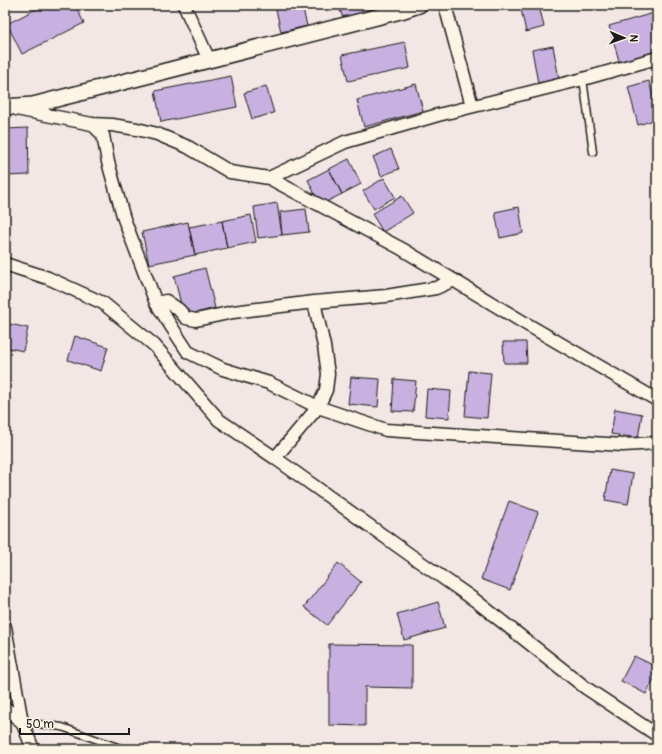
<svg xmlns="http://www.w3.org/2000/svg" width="662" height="754" font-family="Pangolin,sans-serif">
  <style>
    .building { fill: #c8b1e0; stroke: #1c1c1c }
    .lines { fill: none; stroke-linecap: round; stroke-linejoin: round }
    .service-casing { stroke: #1c1c1c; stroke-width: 9 }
    .minor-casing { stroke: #1c1c1c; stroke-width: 15 }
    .tertiary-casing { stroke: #1c1c1c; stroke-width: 18 }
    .service { stroke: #fcf5e5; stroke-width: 6 }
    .minor { stroke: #fcf5e5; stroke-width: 12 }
    .tertiary { stroke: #fcf5e5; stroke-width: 15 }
  </style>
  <rect width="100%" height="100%" fill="#f2e7e4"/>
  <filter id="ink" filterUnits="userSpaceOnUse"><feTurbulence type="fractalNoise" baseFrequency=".025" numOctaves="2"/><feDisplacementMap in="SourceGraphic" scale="8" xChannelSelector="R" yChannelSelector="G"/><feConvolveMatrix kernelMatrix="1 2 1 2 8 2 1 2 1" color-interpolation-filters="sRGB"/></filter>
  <g filter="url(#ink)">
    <path class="building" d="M44,5H75L84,23L22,54L7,24Z
      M275,5H302L307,26L281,32Z
      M338,5H371L372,9L344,20Z
      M520,5H539L544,27L526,32Z
      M657,12V53L620,64L609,26Z
      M405,42L410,68L348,81L342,55Z
      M553,46L559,79L538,83L532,50Z
      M231,76L237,107L161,122L155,91Z
      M649,81L657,112V119L638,125L628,87Z
      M416,84L423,111L364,127L357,100Z
      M266,86L274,113L252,119L244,93Z
      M28,128L29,175L5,176V129Z
      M391,149L399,169L381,176L373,157Z
      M349,159L361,184L342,194L329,169Z
      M329,169L342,194L320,205L308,180Z
      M384,178L395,197L374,209L363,191Z
      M402,196L413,213L383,232L372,214Z
      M277,203L282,235L258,238L254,207Z
      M519,207L523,233L500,238L495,212Z
      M306,209L309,232L282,235L280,212Z
      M251,215L256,242L227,248L222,221Z
      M222,221L227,248L195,255L189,227Z
      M188,222L195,255L149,264L142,232Z
      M205,268L215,308L184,316L174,276Z
      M5,323L28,328L23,351L5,347Z
      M75,336L108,347L101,371L68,360Z
      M503,342H526L527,363H504Z
      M469,371L491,373L487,418L465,416Z
      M351,377L380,379L378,407L348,404Z
      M394,379L416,381L413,412L392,411Z
      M427,389L451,391L449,418L425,416Z
      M615,409L642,414L638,438L611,434Z
      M610,470L633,474L628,504L605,500Z
      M509,501L538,512L510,590L481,579Z
      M338,563L361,582L327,625L304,607Z
      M438,602L445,628L404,640L397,614Z
      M329,644L412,645V688L365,687V726L329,725Z
      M634,656L657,667V673L646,694L621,681Z"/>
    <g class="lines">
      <defs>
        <path id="service" d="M583,79L593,152
          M22,722L62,727L123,749"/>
        <path id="minor" d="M184,5L209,60
          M445,5L472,106
          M16,109L92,124L103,135L108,162L124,219L156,303L188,352L223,369L269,383L318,407L386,430L623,445L657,443
          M92,124L112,125L137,129L157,134L188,147L230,172L269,178L345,142L438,115L583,79L657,58
          M269,178L402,249L523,322L657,400
          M5,264L48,278L103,303L154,345L219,420L275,458L413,557L476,601L586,688L657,735
          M156,303L166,301L179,310L186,318L196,320L233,312L314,302L386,296L436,288L454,280
          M275,458L318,407L326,390L328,374L324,346L314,302
          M5,627L22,722
          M5,708L22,722L33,749"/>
        <path id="tertiary" d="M5,107L33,105L404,10L419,5"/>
      </defs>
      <use href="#service" class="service-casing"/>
      <use href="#minor" class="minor-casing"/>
      <use href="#tertiary" class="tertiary-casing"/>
      <use href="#service" class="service"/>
      <use href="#minor" class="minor"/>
      <use href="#tertiary" class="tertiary"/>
    </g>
  </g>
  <rect width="662" height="754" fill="none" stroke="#fcf5e5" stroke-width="20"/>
  <rect x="10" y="10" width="642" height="734" fill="none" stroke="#1c1c1c" stroke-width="1.5" filter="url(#ink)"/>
  <g transform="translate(624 38) rotate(92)" stroke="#fcf5e5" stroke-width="3" paint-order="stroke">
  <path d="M0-3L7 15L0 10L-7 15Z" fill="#1c1c1c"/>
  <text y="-6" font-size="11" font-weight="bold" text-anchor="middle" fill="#1c1c1c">N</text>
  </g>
  <path d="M20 728v6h109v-6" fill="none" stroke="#1c1c1c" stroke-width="2"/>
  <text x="26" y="728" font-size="12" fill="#1c1c1c" stroke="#fcf5e5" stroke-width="3" paint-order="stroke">50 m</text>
</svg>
